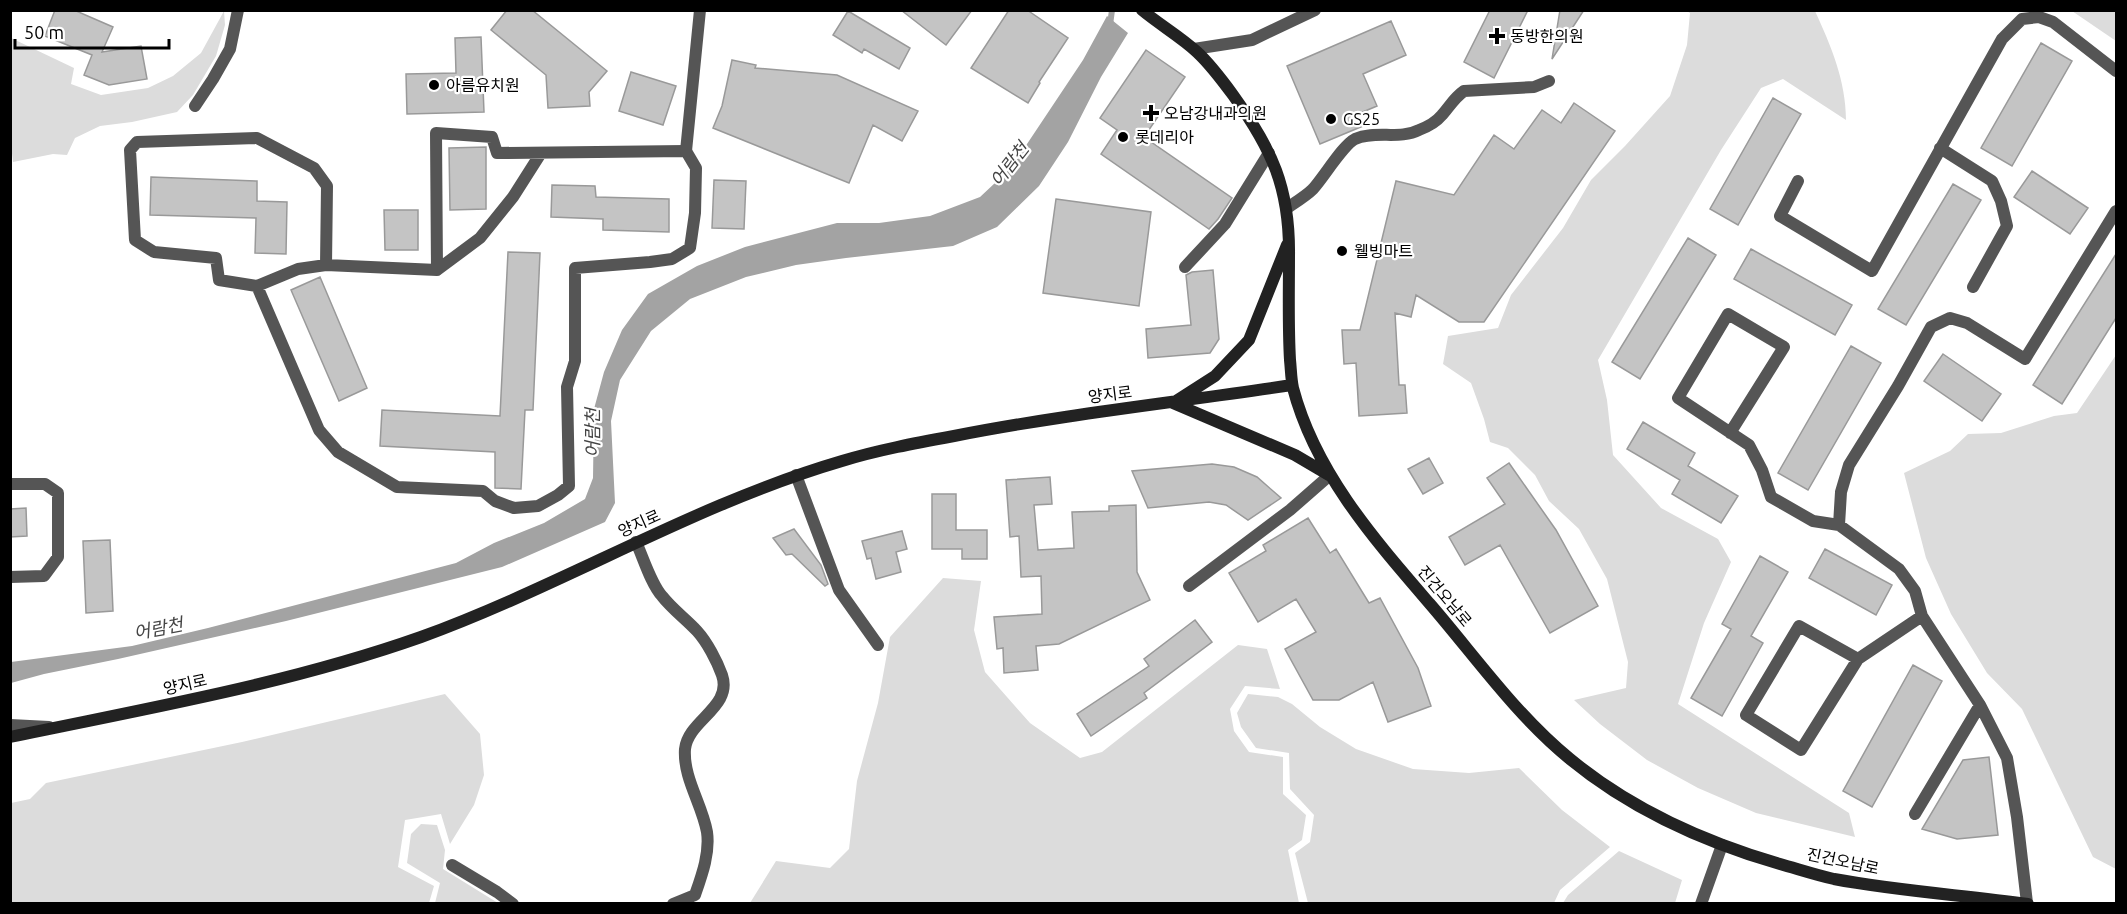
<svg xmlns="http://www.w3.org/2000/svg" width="2127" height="914" font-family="Ubuntu,'Noto Sans KR',sans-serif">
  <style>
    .green { fill: #dcdcdc }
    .water { fill: #a3a3a3 }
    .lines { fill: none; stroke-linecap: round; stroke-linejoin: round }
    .stream { stroke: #a3a3a3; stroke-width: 6 }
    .building { fill: #c4c4c4; stroke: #999; stroke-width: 1.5 }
    .lane { stroke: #555; stroke-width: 12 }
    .street { stroke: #555; stroke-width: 12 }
    .secondary { stroke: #222; stroke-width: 12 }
    .poi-dot { fill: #000; stroke: #fff; stroke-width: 2 }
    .labels { text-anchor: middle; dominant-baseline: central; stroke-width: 4.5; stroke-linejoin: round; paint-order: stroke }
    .poi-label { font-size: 16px; fill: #000; stroke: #fff; text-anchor: start }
    .street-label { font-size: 16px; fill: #000; stroke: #fff }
    .water-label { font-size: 18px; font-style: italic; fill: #444; stroke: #fff }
  </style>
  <rect width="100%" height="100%" fill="#fff"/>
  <path class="green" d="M224,11L225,25L216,56L193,95L177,112L132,122L100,126L75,138L67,155L53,154L13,162L10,136L11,38L74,68L71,84L101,95L148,88L173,76L201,53Z
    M1687,11H1815C1831,46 1846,81 1846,120L1783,79L1761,88L1721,150L1598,360L1607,400L1613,455L1661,508L1718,539L1731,562L1704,623L1678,704L1849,813L1855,837L1756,813L1698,788L1647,760L1600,724L1574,700L1626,688L1628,662L1607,579L1579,529L1549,501L1535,475L1508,448L1490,442L1484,419L1471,383L1443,364L1448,336L1498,328L1511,295L1563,228L1591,180L1625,146L1670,96L1687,45L1690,13Z
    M2072,11H2116V41Z
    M2116,355V869L2093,857L2022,709L1987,673L1951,614L1926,558L1904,473L1950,451L1968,434L2001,433L2054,416L2077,413Z
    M943,578L981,581L974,630L985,672L1030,723L1080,758L1102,752L1238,645L1267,649L1280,689L1245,686L1230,709L1234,731L1249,752L1283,757V794L1306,815L1302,840L1288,850L1299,903H750L776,861L830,868L849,849L857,781L878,703L890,637Z
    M445,694L480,734L484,775L474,805L450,844L441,814L405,820L398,867L434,886L429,903H11V803L30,799L46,783L242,742Z
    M1248,694L1278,697L1292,704L1320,727L1356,749L1413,769L1469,773L1519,768L1562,810L1610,847L1560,890L1554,903H1308L1295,853L1310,842L1314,815L1290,789L1289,753L1256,748L1241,727L1237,713Z
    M421,824L437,825L445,850L443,869L498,903H435L440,883L407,863L411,834Z
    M1619,851L1682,880L1675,903H1563L1568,895Z"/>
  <path class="water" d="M1107,16L1128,33L1101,77L1068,142L1039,186L997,227L953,246L846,258L796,265L746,277L690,299L651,331L620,380L611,421L615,503L605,522L502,567L286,621L118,659L44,674L11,683V662L132,646L208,628L456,563L494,543L544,523L585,499L593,478L594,409L604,372L622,330L648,294L697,266L745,247L837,223H879L930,216L980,197L1011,168L1083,60Z"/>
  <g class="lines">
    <path class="stream" d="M1110,25L1112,10"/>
  </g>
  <path class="building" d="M55,10H74L113,27L102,52L141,46L147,79L109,85L84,75L92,55L45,36Z
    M507,10H532L607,71L589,92L590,106L548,108L546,75L491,30Z
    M901,10H972L946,45Z
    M1009,10H1027L1068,38L1039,82L1040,83L1028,103L971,68Z
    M1490,10H1528L1494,78L1464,62Z
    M1560,10H1584L1552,59Z
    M848,11L910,48L899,69L864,49L862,53L833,35Z
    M1391,21L1406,55L1363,74L1377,106L1358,114L1363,126L1320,144L1287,66Z
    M481,37L484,112L407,114L406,74L456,73L455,38Z
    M2041,43L2072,61L2012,166L1981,148Z
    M1146,50L1185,77L1144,137L1232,198L1218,219L1209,229L1101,154L1117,130L1100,118Z
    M732,60L756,65L755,68L837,75L918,111L902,141L873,125L849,183L713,128L722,106Z
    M631,72L676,86L663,125L619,111Z
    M1773,98L1801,114L1738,225L1710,209Z
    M1574,103L1615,131L1484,322H1459L1416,295L1411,317L1395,313L1399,385H1405L1407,413L1359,416L1356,363L1344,364L1342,330H1360L1396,181L1454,195L1494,135L1514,149L1542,110L1561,123Z
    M486,147V209L450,210L449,148Z
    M2032,171L2088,208L2070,234L2014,197Z
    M151,177L257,181V201L287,202L286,254L255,253L256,218L150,215Z
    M714,180L746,181L744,229L712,228Z
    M1953,184L1981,200L1906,325L1878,309Z
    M552,185L595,186L596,197L669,199V232L603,230V219L551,217Z
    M1056,199L1151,212L1139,306L1043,293Z
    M384,210H418V250H385Z
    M1688,238L1716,255L1640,379L1612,362Z
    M1751,249L1852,305L1835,335L1734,279Z
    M508,252L540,253L533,410H525L521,489L495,488V452L380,446L382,410L500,416Z
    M2116,254V318L2062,404L2033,385Z
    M1213,270L1219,339L1210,353L1148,358L1146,329L1191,325L1186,275L1192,272Z
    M320,277L367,388L339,401L291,290Z
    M1851,346L1881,363L1808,490L1778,473Z
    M1943,354L2001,394L1982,421L1924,381Z
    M1643,422L1695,453L1688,466L1738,496L1721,523L1672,494L1680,480L1627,449Z
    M1429,458L1443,483L1423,494L1408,469Z
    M1509,463L1556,530L1598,606L1550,633L1500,545L1465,565L1449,537L1505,504L1487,478Z
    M1212,464L1234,467L1257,477L1281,498L1248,520L1226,505L1209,502L1148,508L1132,471Z
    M1050,477L1052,504L1034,505L1038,550L1074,548L1072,512L1109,511V506L1136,505L1137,572L1150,600L1059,644L1036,646L1038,670L1004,673L1003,648L997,649L994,617L1042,614L1041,576L1021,577L1019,536L1010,537L1006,480Z
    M932,494H956V530H987V559H962V549H932Z
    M26,508L27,536L10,537V509Z
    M1308,518L1330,553L1336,549L1369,603L1380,598L1418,668L1431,706L1388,722L1373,682L1339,700H1313L1285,649L1316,632L1296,599L1258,622L1229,573L1266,551L1263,545Z
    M794,529L821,565L828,584L825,586L792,554L786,555L773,538Z
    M902,531L907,549L896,552L901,572L876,579L871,558L867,559L862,541Z
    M110,540L113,611L86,613L83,541Z
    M1825,549L1892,585L1876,615L1809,578Z
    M1760,556L1788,572L1751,636L1763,643L1722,716L1691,698L1731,629L1722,624Z
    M1195,620L1212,642L1144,693L1147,698L1091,736L1077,714L1149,666L1144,659Z
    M1913,665L1942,681L1872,807L1843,791Z
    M1989,757L1998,835L1957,839L1922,829L1963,760Z"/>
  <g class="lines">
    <path class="lane" d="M436,133L492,137L497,153L686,151L696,168L695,213L690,248L672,259L650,262L575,268V361L567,387L569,486L558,495L538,506L514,508L495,501L483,491L397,487L338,452L319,430L257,286L219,280L216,258L154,252L135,240L130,150L137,142L257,138L314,168L327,186L326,265L437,270Z
      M1940,148L1992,181L2001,201L2007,226L1973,287
      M1798,181L1780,216L1872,271L2002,39L2022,19L2039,17L2053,22L2116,71
      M1185,267L1225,224L1269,153
      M437,270L480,238L513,197L541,153
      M257,286L298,269L326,265
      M1730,433L1784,347L1728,314L1678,398L1749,445L1762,470L1771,497L1813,521L1839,525L1899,569L1915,591L1922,616L1980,705L2007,758L2017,817L2027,903
      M10,484H45L58,493V557L44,576L10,577
      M1839,525L1841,492L1849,465L1898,386L1931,327L1950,318L1967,323L2025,359L2116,211
      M1858,659L1799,626L1746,715L1801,750L1858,659L1922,616
      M1915,814L1980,705
      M1701,904L1722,845"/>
    <path class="street" d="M1194,49L1252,40L1315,10
      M195,106L213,79L230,49L238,10
      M686,151L700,10
      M1287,208C1296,202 1306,196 1313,189C1324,177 1343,145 1355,139C1375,130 1400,140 1419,130C1427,127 1437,121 1442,115C1450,106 1454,98 1464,91L1534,87L1549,81
      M796,475L839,590L878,645
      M636,542C643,557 651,584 662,596C672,609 686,619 697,631C707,642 717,661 722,675C733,707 688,720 685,749C683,778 702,804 707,832C710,853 702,875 695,895L673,904
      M1189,586L1290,510L1330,475
      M10,725L49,727
      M452,865L497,892L513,904"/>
    <path class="secondary" d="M1142,10C1160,25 1181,37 1197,52C1211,65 1222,80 1233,95C1272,149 1290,188 1289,256C1289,290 1288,325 1290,360C1291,369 1291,379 1293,388C1315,472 1374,539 1430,604C1475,656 1516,715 1570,759C1632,810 1704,842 1780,864C1798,869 1816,875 1834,879C1898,891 1963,895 2028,904
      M1176,401L1215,376L1249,340L1287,245
      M1173,403L1295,455L1329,475
      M10,737C148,708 288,684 421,637C564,585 695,504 842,461C878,450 916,443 954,436C1066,414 1179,402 1292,385"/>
  </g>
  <g class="poi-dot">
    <path d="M1494 27h6v6h6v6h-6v6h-6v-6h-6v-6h6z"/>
    <circle cx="434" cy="85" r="6"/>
    <path d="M1148 104h6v6h6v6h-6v6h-6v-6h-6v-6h6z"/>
    <circle cx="1331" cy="119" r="6"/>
    <circle cx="1123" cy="137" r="6"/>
    <circle cx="1342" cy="251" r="6"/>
  </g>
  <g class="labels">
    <g class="poi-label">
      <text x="1510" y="36">동방한의원</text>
      <text x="446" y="85">아름유치원</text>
      <text x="1164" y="113">오남강내과의원</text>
      <text x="1343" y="119">GS25</text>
      <text x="1135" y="137">롯데리아</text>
      <text x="1354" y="251">웰빙마트</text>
    </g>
    <g class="street-label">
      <text transform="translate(1110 394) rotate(-7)">양지로</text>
      <text transform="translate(639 523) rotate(-24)">양지로</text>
      <text transform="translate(1445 596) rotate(50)">진건오남로</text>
      <text transform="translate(185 684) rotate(-13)">양지로</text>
      <text transform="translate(1843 861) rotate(12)">진건오남로</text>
    </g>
    <g class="water-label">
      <text transform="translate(1009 164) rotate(-52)">어람천</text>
      <text transform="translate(592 433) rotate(-90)">어람천</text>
      <text transform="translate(158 628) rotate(-11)">어람천</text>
    </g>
  </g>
  <rect width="2127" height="914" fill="none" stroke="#000000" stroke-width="24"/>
  <path d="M15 39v9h154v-9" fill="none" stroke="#000000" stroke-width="3"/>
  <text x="24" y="39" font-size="18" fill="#000000" stroke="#ffffff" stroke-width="4.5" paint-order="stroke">50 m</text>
</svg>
